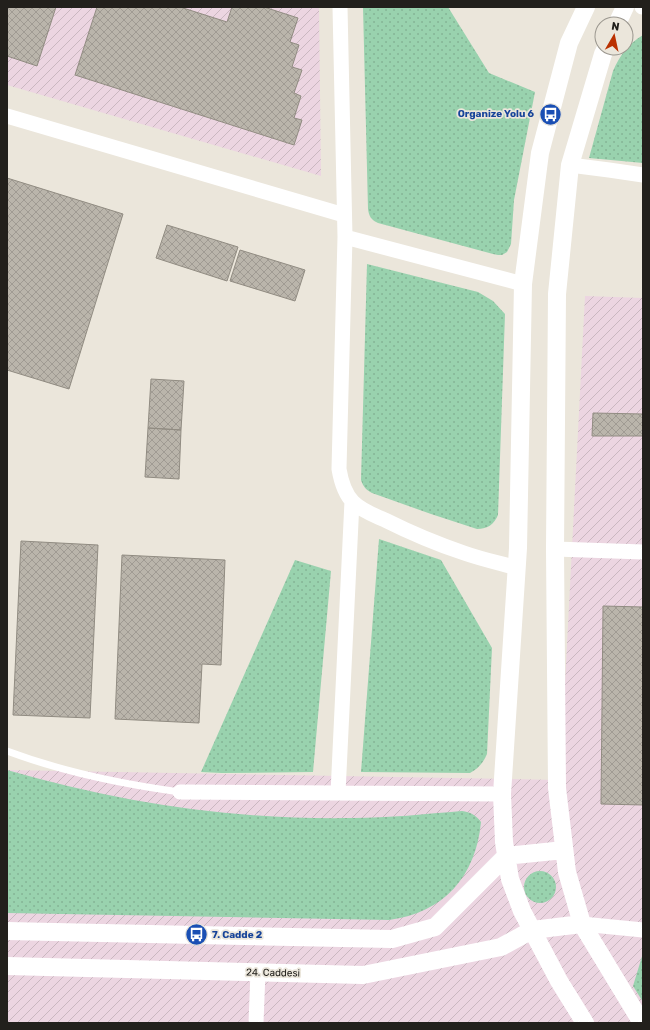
<svg xmlns="http://www.w3.org/2000/svg" width="650" height="1030" font-family="Rubik,sans-serif">
  <style>
    .industrial { fill: url(#industrial-furrows) }
    .grass { fill: url(#grass-dots) }
    .building { fill: url(#building-cross-hatch); stroke: #918c82 }
    .lines { fill: none; stroke-linecap: round; stroke-linejoin: round }
    .service { stroke: #fff; stroke-width: 7 }
    .minor { stroke: #fff; stroke-width: 15 }
    .tertiary { stroke: #fff; stroke-width: 18 }
    .labels { text-anchor: middle; dominant-baseline: central; stroke-width: 3.5; stroke-linejoin: round; paint-order: stroke }
    .transit-label { font-size: 10px; font-weight: bold; fill: #164399; stroke: #ebe6db; text-anchor: end }
    .street-label { font-size: 10px; fill: #22201c; stroke: #ebe6db }
  </style>
  <defs>
    <pattern id="industrial-furrows" width="10" height="10" patternUnits="userSpaceOnUse"><rect width="10" height="10" fill="#ecd5e1"/><path d="M-1 1l2-2M0 10L10 0M9 11l2-2" fill="none" stroke="#cab7c0"/></pattern>
    <pattern id="grass-dots" width="8" height="8" patternUnits="userSpaceOnUse"><rect width="8" height="8" fill="#99d2ae"/><path d="M2 2h.1M6 6h.1" fill="none" stroke="#84b495" stroke-width="1.8" stroke-linecap="round"/></pattern>
    <pattern id="building-cross-hatch" width="8" height="8" patternUnits="userSpaceOnUse"><rect width="8" height="8" fill="#bab5ab"/><path d="M0 0l8 8M0 8l8-8" fill="none" stroke="#a09b93"/></pattern>
  </defs>
  <rect width="100%" height="100%" fill="#ebe6db"/>
  <path class="industrial" d="M7,7H319L321,176L7,85Z
    M585,296L643,298V1023H7V770L560,780Z"/>
  <path class="grass" d="M363,7H448L489,73L535,92L514,200L511,244L507,252L502,255H498L493,254L378,223C371,220 369,216 368,209Z
    M643,35V163L589,158L613,71C620,55 628,44 643,35Z
    M367,264L478,292L493,301L505,314L498,515C494,524 488,529 477,529L431,514L372,493C366,490 363,486 361,480Z
    M379,539L441,560L492,648L487,754C483,763 479,768 470,773L361,772Z
    M295,560L331,571L313,772L222,773L201,772Z
    M7,770C121,803 234,820 353,818C389,818 425,814 462,811C470,812 476,815 481,822C476,876 444,913 389,920L7,913Z
    M524 887a16 16 0 1 1 32 0a16 16 0 1 1-32 0Z
    M643,953V1002L633,986Z"/>
  <path class="building" d="M7,7H56L37,66L7,56Z
    M97,7H180L227,22L232,7H264L298,18L290,42L299,45L292,67L302,70L294,93L301,96L294,118L302,120L294,145L75,75Z
    M7,178L123,214L69,389L7,370Z
    M167,225L238,247L227,281L156,258Z
    M240,250L305,270L295,301L230,281Z
    M151,379L184,381L181,430L148,428Z
    M593,413L643,414V436H592Z
    M148,428L181,430L179,479L145,477Z
    M21,541L98,545L90,718L13,715Z
    M122,555L225,560L221,665L202,664L199,723L115,719Z
    M603,606L643,607V805L601,804Z"/>
  <g class="lines">
    <path class="service" d="M7,751C63,772 121,784 180,792"/>
    <path class="minor" d="M340,7L345,237L339,469C341,481 344,493 353,502C362,511 374,515 385,520C411,533 437,544 464,553C481,559 499,563 517,568
      M642,7H643
      M7,116L344,215
      M570,165L609,170L643,175
      M345,237L523,284
      M555,549L643,552
      M180,792L502,794
      M338,793L352,501
      M582,924L643,930
      M256,1023L258,972"/>
    <path class="tertiary" d="M617,24L625,7
      M606,48L603,54L570,165L557,294L555,549L557,788L567,872L582,924L642,1023
      M7,931L392,939L435,927L506,856L564,850
      M7,966L363,975L501,947L532,930L582,924
      M585,1023L559,981L522,911L510,879L504,842L502,794L518,548L523,284L540,153L569,43L586,7"/>
  </g>
  <defs>
    <symbol id="bus-disc" viewBox="-11 -11 22 22"><circle r="9.5" fill="#1a4fb4" stroke="#ebe6db"/><path d="M-5-6H5V4H4V6H2V4H-2V6H-4V4H-5ZM-3.5-4V0h7V-4ZM-3.5 1.2v1.5H-2V1.2ZM2 1.2v1.5H3.5V1.2Z" fill="#fff"/></symbol>
  </defs>
  <g fill-rule="evenodd">
    <use href="#bus-disc" x="538" y="102" width="25" height="25"/>
    <use href="#bus-disc" x="184" y="922" width="25" height="25"/>
  </g>
  <g class="labels">
    <g class="transit-label">
      <text x="534" y="114">Organize Yolu 6</text>
      <text x="212" y="935" text-anchor="start">7. Cadde 2</text>
    </g>
    <g class="street-label">
      <text transform="translate(273 973) rotate(1)">24. Caddesi</text>
    </g>
  </g>
  <rect width="650" height="1030" fill="none" stroke="#22201c" stroke-width="16"/>
  <g transform="translate(614 36) rotate(9)"><circle r="19" fill="#ebe6db" stroke="#9b978f"/>
  <path d="M0-3L7 15L0 10L-7 15Z" fill="#ba3101"/>
  <text y="-6" font-size="11" font-weight="bold" text-anchor="middle" fill="#22201c">N</text>
  </g>
</svg>
